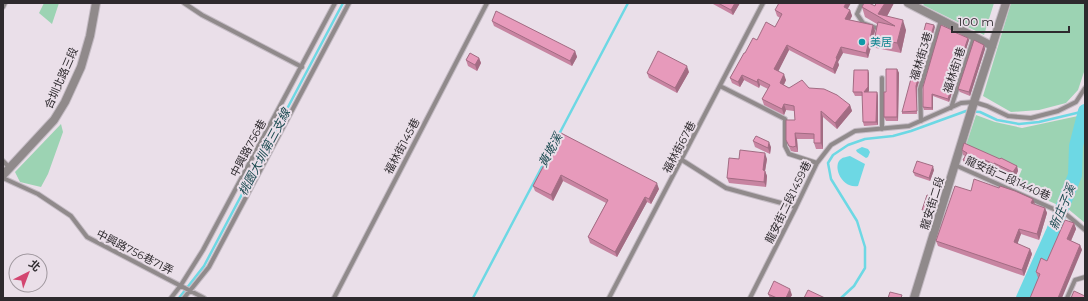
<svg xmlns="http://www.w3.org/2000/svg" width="1088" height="301" font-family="Montserrat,'Noto Sans TC',sans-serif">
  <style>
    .green { fill: #9cd3b3 }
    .water { fill: #6dd8e4 }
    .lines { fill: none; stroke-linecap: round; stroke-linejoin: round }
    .stream { stroke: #6dd8e4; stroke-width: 2.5 }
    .river { stroke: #6dd8e4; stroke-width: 14 }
    .service-casing { stroke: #c4bbc4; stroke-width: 6 }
    .minor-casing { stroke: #c4bbc4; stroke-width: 10 }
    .tertiary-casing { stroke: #c4bbc4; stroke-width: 10 }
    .service { stroke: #908a8b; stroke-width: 4 }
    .minor { stroke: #908a8b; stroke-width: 8 }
    .tertiary { stroke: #908a8b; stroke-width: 8 }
    .wall { fill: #c784a1 }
    .shaded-wall { fill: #a26c83 }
    .building { fill: #e79abb; stroke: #a26c83 }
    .culture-dot { fill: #0f9aa8; stroke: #eadfe9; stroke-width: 1.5 }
    .labels { text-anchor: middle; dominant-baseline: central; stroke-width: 4; stroke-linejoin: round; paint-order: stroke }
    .culture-label { font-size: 11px; fill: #0d838f; stroke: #eadfe9; text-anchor: start }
    .street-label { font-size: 11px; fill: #2e2a2e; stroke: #eadfe9 }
    .water-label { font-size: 12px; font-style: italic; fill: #1a4a50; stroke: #eadfe9 }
  </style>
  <rect width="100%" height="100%" fill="#eadfe9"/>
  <path class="green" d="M44,3H59L52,24L39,13Z
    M925,3H994L984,35L923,5Z
    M1011,3H1085V69L1078,90L1066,103L1039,110L1011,112L983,96Z
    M976,115L995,122L1022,128L1078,116L1070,145V176L1058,205L1015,186L1022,169L966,145Z
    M61,124L63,132L48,174L41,187L20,182L15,172Z
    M1085,130V223L1067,208L1081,176V145Z"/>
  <path class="water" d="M862,147L868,149L870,152L868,157L866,158L857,152L856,150Z
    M850,156L865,164L858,186C841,189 832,165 841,159C843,157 847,157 850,156Z"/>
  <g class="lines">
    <path class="stream" d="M179,298L204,266L343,3
      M473,298L628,3
      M841,298L854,286L865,268V247L857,221L831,179L828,163L833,155L848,145L865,139L893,136L911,131L966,111L980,112L997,120L1019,124L1039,122L1085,111"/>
    <path class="river" d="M1023,298L1053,231L1075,175L1076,146L1085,111"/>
    <defs>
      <path id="service" d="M184,3L202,15L302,67
        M862,3L857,14L863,23L879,29
        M3,7L5,3
        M882,78V129
        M720,86L785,119V146L789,154L817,163
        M951,108L974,37
        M921,121L920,89L941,20
        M682,160L726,188L796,207
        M3,161L10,168
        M955,165L1067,215L1085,230
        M3,178L38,194L71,216L87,237L204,298
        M171,298L181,285L203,250L335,3
        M184,298L209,267L349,3
        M334,298L487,3
        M609,298L763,3
        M750,298L796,207L817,163L831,145L855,131L909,126L961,103L974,102L987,106L1008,116L1031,118L1058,111L1076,102L1085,88
        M1067,298L1075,280L1085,277"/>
      <path id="minor" d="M908,3L992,46"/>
      <path id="tertiary" d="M3,175L54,120L65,102L81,67L90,36L96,3
        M914,298L974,102L1006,3"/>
    </defs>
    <use href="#service" class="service-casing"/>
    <use href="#minor" class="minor-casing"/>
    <use href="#tertiary" class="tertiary-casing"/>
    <use href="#service" class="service"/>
    <use href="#minor" class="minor"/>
    <use href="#tertiary" class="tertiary"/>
  </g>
  <path class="wall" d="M712,3H740L733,15L713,4Z
    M876,3H894L887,16L906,30L901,53L876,48L873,39L872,44V47H871L868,58L843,53L838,62L839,65L835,74L789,50L778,71L786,80L784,85L789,88H809L850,105L852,111L837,129L823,117V149H816L814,143V139H797L798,152H795L791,151L786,140L795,120L794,111L786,110L784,115L764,105L762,99L768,89L760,85L759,88L744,80L740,87L732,83L730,78L745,53L757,40L775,27L780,18L777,16L775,10L848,9L850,10L852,16L850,20L873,25L875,31L873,37L875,36L877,24L865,17L862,7L875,6Z
    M492,21L575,51L577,57L572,66L494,26Z
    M935,27L917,88V114H902V112Z
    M953,32L968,38L969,40L949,102L933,96V110H924L923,107Z
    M984,45L985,49L970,96L960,92L958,89Z
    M479,58L481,63L477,71L468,66L466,60Z
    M897,69L899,73L898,121H886L884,117L886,92Z
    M689,72L677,93L649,78L647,73Z
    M869,73V91L868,92H877L878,96V125L864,126L863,122V96H855L853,92Z
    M561,133L659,189L651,204L647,202L617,257L590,243L588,237L606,203L563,181L553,201L535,191L533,186Z
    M753,141L771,147L770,154L755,147Z
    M962,150L1000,159L1017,166L1018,171L1015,177L996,168V169L987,165L983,172L965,165L963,160L965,156L963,155Z
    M739,159H767L765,171L767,176L766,187L729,183L727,178Z
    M934,170L930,181L915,176L913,172Z
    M971,191L1035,205L1045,208L1047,213L1039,240L1021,234L1017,244L1030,249L1032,254L1024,276L938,246L936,241Z
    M933,197L934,199L929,214L923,211L922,210Z
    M1074,223L1076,229L1071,241L1080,245L1082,250L1039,278H1038L1036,272L1047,261Z
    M768,294L792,295L790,298H770Z"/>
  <path class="shaded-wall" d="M735,3H740L733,15L731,10Z
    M846,3H851L846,12L844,7Z
    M885,3H894L885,20L878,14Z
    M850,10L852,16L847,25L845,19Z
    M903,20L906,30L901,53L897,43Z
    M873,25L875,31L872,44V47L870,39Z
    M934,25L935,27L917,88V114V111L916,86Z
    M968,38L969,40L949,102L948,99Z
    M869,41L871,47L868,58L866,53Z
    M787,45L789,50L777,74L774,69Z
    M984,45L985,49L970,96L969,92Z
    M841,47L843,53L838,62L839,65L835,74L833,69L836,58Z
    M575,51L577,57L572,66L570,61Z
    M479,58L481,63L477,71L475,65Z
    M687,66L689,72L677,93L675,88Z
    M897,69L899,73L898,121L897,117Z
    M868,70L869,73V91L865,96L864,92Z
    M784,74L786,80L782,88L780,83Z
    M742,75L744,80L740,87L738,82Z
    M758,79L760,85L759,88L757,82Z
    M877,92L878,96V125L876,122Z
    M932,94L933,96V110L932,108Z
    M784,104L786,110L784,115L782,109Z
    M850,105L852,111L837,129L835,123Z
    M821,111L823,117V149L821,143Z
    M795,133L797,139L798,152L796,146Z
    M769,142L771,147L770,154L768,148Z
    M765,153L767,159L765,171L767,176L766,187L764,182L763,170Z
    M985,160L987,165L983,172L982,167Z
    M933,166L934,170L930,181L929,178Z
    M1017,166L1018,171L1015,177L1013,172Z
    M561,175L563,181L553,201L551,195Z
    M657,183L659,189L651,204L649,199Z
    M645,197L647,202L617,257L615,252Z
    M933,197L934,199L929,214V212Z
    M1033,199L1035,204L1031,203Z
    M1045,208L1047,213L1039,240L1037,234Z
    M1074,223L1076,229L1069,245L1067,239Z
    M1019,229L1021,234L1016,248L1014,242Z
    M1080,245L1082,250L1062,298H1058Z
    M1030,249L1032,254L1024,276L1022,270Z
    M790,289L792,295L790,298H786Z"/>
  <path class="building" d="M718,3H735L731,10Z
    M779,3H846L844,7L850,10L845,19L873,25L870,39V42L869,41L866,53L841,47L836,58L837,59L833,69L787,45L774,69L784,74L780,83L789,88L802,80L809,88L824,89L837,95L850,105L835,123L821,111V143H814V134L795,133L796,146L793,147L789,146L786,140V120H795L794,106L784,104L782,109L762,99L770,85L758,79L757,82L742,75L738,82L730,78L744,53H745L753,38L757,40L766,22L775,27L782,14L775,10Z
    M864,3H869L875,6L876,3H885L878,14L903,20L897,43L873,38L875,36L878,22L895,26L862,7Z
    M496,11L575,51L570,61L492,21Z
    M926,23L934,25L916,86L917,111L902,112Z
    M941,25L952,30V31L968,38L948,99L932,94V108L923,107V87Z
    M974,40L984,45L969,92L958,89Z
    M658,51L687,66L675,88L647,73Z
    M470,53L479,58L475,65L466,60Z
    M886,69H897V117H884V92H886Z
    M854,70H868V87L864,92H877L876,122H863L862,92H853Z
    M561,133L657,183L649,199L645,197L615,252L588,237L608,200L561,175L551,195L533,186Z
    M756,136L769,142L768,148L753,141Z
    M964,143L1000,159L1001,158L1017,166L1013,172L994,163V164L985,160L982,167L963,160L967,153L962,150Z
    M740,150L765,153L763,170L765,171L764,182L727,178L729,158L739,159Z
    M917,161L933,166L929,178L913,172Z
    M974,179L999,188L1000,186L1015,191L1033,199L1031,203L1045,208L1037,234L1019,229L1014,242L1030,249L1022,270L936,241L955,186L971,191Z
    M927,195L933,197L929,212L922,210Z
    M1065,220L1074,223L1067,239L1080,245L1058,298H1030L1040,274L1036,272L1041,258L1047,261Z
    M774,281L790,289L786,298H777L768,294Z
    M808,290L825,298H804Z
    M1074,291L1085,296V298H1071Z
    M890,292L902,295L901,298H888Z"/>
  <circle class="culture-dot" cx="862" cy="42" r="4"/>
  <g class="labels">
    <g class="culture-label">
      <text x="870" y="42">美居</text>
    </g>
    <g class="street-label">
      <text transform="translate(921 56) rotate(-73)">福林街3巷</text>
      <text transform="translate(954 70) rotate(-72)">福林街1巷</text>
      <text transform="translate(61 78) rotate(-66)">合圳北路三段</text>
      <text transform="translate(402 146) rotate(-62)">福林街145巷</text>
      <text transform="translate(679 147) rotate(-62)">福林街67巷</text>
      <text transform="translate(248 148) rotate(-62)">中興路756巷</text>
      <text transform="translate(1008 178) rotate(24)">龍安街二段1440巷</text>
      <text transform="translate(788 202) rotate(-64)">龍安街二段1459巷</text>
      <text transform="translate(932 203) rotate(-73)">龍安街二段</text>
      <text transform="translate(135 252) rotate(27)">中興路756巷71弄</text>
    </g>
    <g class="water-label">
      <text transform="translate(550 150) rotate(-62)">黃墘溪</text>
      <text transform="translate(264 152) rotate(-62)">桃園大圳第三支線</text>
      <text transform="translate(1062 207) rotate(-67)">新庄子溪</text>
    </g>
  </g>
  <rect width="1088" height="301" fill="none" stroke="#2e2a2e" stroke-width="8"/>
  <g transform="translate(28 273) rotate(42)"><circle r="19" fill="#eadfe9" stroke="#9f979e"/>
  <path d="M0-3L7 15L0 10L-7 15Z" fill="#d34570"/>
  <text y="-6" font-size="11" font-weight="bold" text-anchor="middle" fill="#2e2a2e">北</text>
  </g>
  <path d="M952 26v6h117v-6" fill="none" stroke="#2e2a2e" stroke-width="2"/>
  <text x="958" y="26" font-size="12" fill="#2e2a2e" stroke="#eadfe9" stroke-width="3" paint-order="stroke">100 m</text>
</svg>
